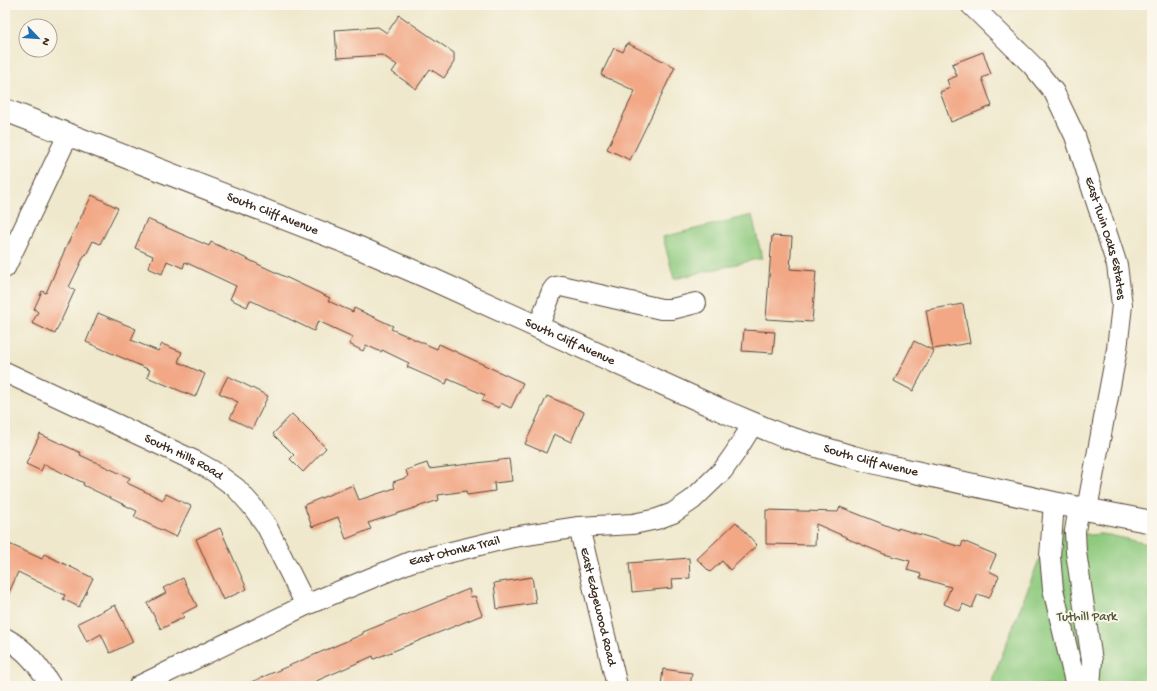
<svg xmlns="http://www.w3.org/2000/svg" width="1157" height="691" font-family="'Gochi Hand',sans-serif">
  <style>
    .green { fill: #8fca7f; stroke: #657a4e }
    .building { fill: #f2a785 }
    .lines { fill: none; stroke-linecap: round; stroke-linejoin: round }
    .minor-casing { stroke: #564638; stroke-width: 22 }
    .major-casing { stroke: #564638; stroke-width: 24 }
    .minor { stroke: #fff; stroke-width: 20 }
    .major { stroke: #fff; stroke-width: 22 }
    .labels { text-anchor: middle; dominant-baseline: central; stroke-width: 3.5; stroke-linejoin: round; paint-order: stroke }
    .street-label { font-size: 13px; fill: #3b2a1e; stroke: #fbf7ec }
    .park-label { font-size: 13px; fill: #545a3b; stroke: #fbf7ec }
  </style>
  <rect width="100%" height="100%" fill="#fbf7ec"/>
  <filter id="ink" filterUnits="userSpaceOnUse"><feTurbulence type="fractalNoise" baseFrequency=".025" numOctaves="2"/><feDisplacementMap in="SourceGraphic" scale="8" xChannelSelector="R" yChannelSelector="G"/><feConvolveMatrix kernelMatrix="1 2 1 2 8 2 1 2 1" color-interpolation-filters="sRGB"/></filter>
  <filter id="wash" filterUnits="userSpaceOnUse"><feTurbulence type="fractalNoise" baseFrequency=".012" numOctaves="4" result="noise"/><feDisplacementMap in="SourceGraphic" scale="16" xChannelSelector="R" yChannelSelector="G"/><feGaussianBlur stdDeviation="0.9" result="paint"/><feColorMatrix in="noise" values="0 0 0 0 0 0 0 0 0 0 0 0 0 0 0 0 0 1.4 0 .05"/><feComposite in="paint" operator="in"/></filter>
  <g filter="url(#wash)">
    <rect width="100%" height="100%" fill="#efe8cc"/>
    <path class="green" d="M752,215L762,258L674,279L663,237Z
      M1052,526L1091,535L1100,534L1109,535L1152,545V686H990Z"/>
    <g id="blocks">
      <path class="building" d="M399,15L454,53V62L444,78L430,69L416,89L392,72L397,65L382,55L337,58L335,30L378,27L387,33Z
        M627,43L675,67L630,160L607,149L635,91L601,75L614,48L623,52Z
        M983,52L991,74L982,78L992,106L951,122L940,92L950,88L947,80L957,76L952,64Z
        M92,195L118,208L100,244L93,241L86,255L85,254L69,287L75,290L55,334L32,323L38,312L34,309L42,291L46,293L67,245Z
        M147,219L209,246L211,242L330,298L328,301L353,312L354,308L393,326L391,329L437,349L439,344L523,383L511,408L501,403L499,408L482,401L485,395L448,379L446,384L407,367L409,363L382,350L381,352L366,345L363,351L349,344L353,337L318,321L314,331L250,300L247,307L230,299L236,286L185,262L183,268L167,261L162,274L148,268L153,256L135,248Z
        M772,236L792,237L790,269L816,271L812,322L766,319Z
        M963,304L970,343L933,349L926,310Z
        M98,313L136,329L131,340L158,351L162,344L182,352L178,362L205,374L195,397L147,377L150,370L86,342Z
        M744,330L775,332L773,353L742,351Z
        M914,341L934,351L913,391L894,381Z
        M228,376L268,396L252,429L230,418L238,402L219,393Z
        M547,396L584,412L571,442L554,434L546,453L525,444Z
        M292,414L326,448L303,472L290,459L294,455L273,434Z
        M40,434L81,453L80,455L130,478L127,483L163,500L166,494L191,506L176,537L134,517L137,511L83,485L84,483L44,464L41,471L26,464Z
        M509,459L512,481L494,483L495,491L467,495L466,491L438,495L439,500L368,523L371,529L346,539L338,517L312,527L304,505L353,485L359,500L395,488L393,482L408,477L406,470L427,463L429,469Z
        M840,507L898,530V528L961,547L963,541L996,555L989,571L999,576L989,598L978,594L972,608L963,604L960,611L944,604L951,587L920,578L921,574L907,570L910,561L884,554L846,538V537L816,524L815,545L766,544V510L838,512Z
        M736,522L757,545L730,570L722,561L710,572L697,559Z
        M220,528L247,589L223,600L196,539Z
        M5,542L42,559L44,554L93,578L79,607L63,599L65,595L18,572L5,602Z
        M689,558L690,578L672,579L673,588L632,592L629,563Z
        M532,577L536,603L497,609L494,583Z
        M183,578L197,606L182,614L184,617L161,629L147,603L166,593L163,588Z
        M469,589L471,597L475,596L482,615L374,659L373,656L305,686H242L363,634V632Z
        M115,605L133,642L110,653L101,634L87,642L78,623Z
        M663,669L692,673L690,686H661Z"/>
    </g>
  </g>
  <g filter="url(#ink)">
    <use href="#blocks" fill-opacity="0" stroke="#564638" stroke-width="1"/>
    <g class="lines">
      <defs>
        <g id="minor">
          <path id="s1" d="M971,5L1032,65L1054,92L1075,136L1117,265L1122,305L1117,349L1087,509"/>
          <path d="M5,268L68,135"/>
          <path d="M538,328L552,291L555,287L561,286L661,309H672L696,303"/>
          <path id="s2" d="M5,372L197,462L213,471L236,488L252,506L266,525L306,605"/>
          <path d="M1054,503L1050,556L1053,589L1076,686"/>
          <path d="M1079,507L1075,531L1076,552L1092,661L1090,686"/>
          <path id="s3" d="M579,527L617,686"/>
          <path d="M5,638C26,649 39,666 51,686"/>
          <path id="s4" d="M139,686L306,605L410,562L513,537L579,527L633,524L657,519L673,513L692,500L723,470L735,453L753,424"/>
        </g>
        <g id="major">
          <path id="s5" d="M5,110L348,243L427,277L721,410L783,436L853,457L888,466L1054,503L1152,522"/>
        </g>
      </defs>
      <use href="#minor" class="minor-casing"/>
      <use href="#major" class="major-casing"/>
      <use href="#minor" class="minor"/>
      <use href="#major" class="major"/>
    </g>
  </g>
  <g class="labels">
    <g class="street-label">
      <text stroke="none"><textPath href="#s5" startOffset="287">South Cliff Avenue</textPath></text>
      <text stroke="none"><textPath href="#s1" startOffset="276">East Twin Oaks Estates</textPath></text>
      <text stroke="none"><textPath href="#s5" startOffset="611">South Cliff Avenue</textPath></text>
      <text stroke="none"><textPath href="#s2" startOffset="198">South Hills Road</textPath></text>
      <text stroke="none"><textPath href="#s5" startOffset="935">South Cliff Avenue</textPath></text>
      <text stroke="none"><textPath href="#s4" startOffset="344">East Otonka Trail</textPath></text>
      <text stroke="none"><textPath href="#s3" startOffset="82">East Edgewood Road</textPath></text>
    </g>
    <g class="park-label">
      <text x="1087" y="617">Tuthill Park</text>
    </g>
  </g>
  <rect width="1157" height="691" fill="none" stroke="#fbf7ec" stroke-width="20"/>
  <g transform="translate(38 38) rotate(115)"><circle r="19" fill="#fbf7ec" stroke="#aea59a"/>
  <path d="M0-3L7 15L0 10L-7 15Z" fill="#1f6fb2"/>
  <text y="-6" font-size="11" font-weight="bold" text-anchor="middle" fill="#3b2a1e">N</text>
  </g>
</svg>
